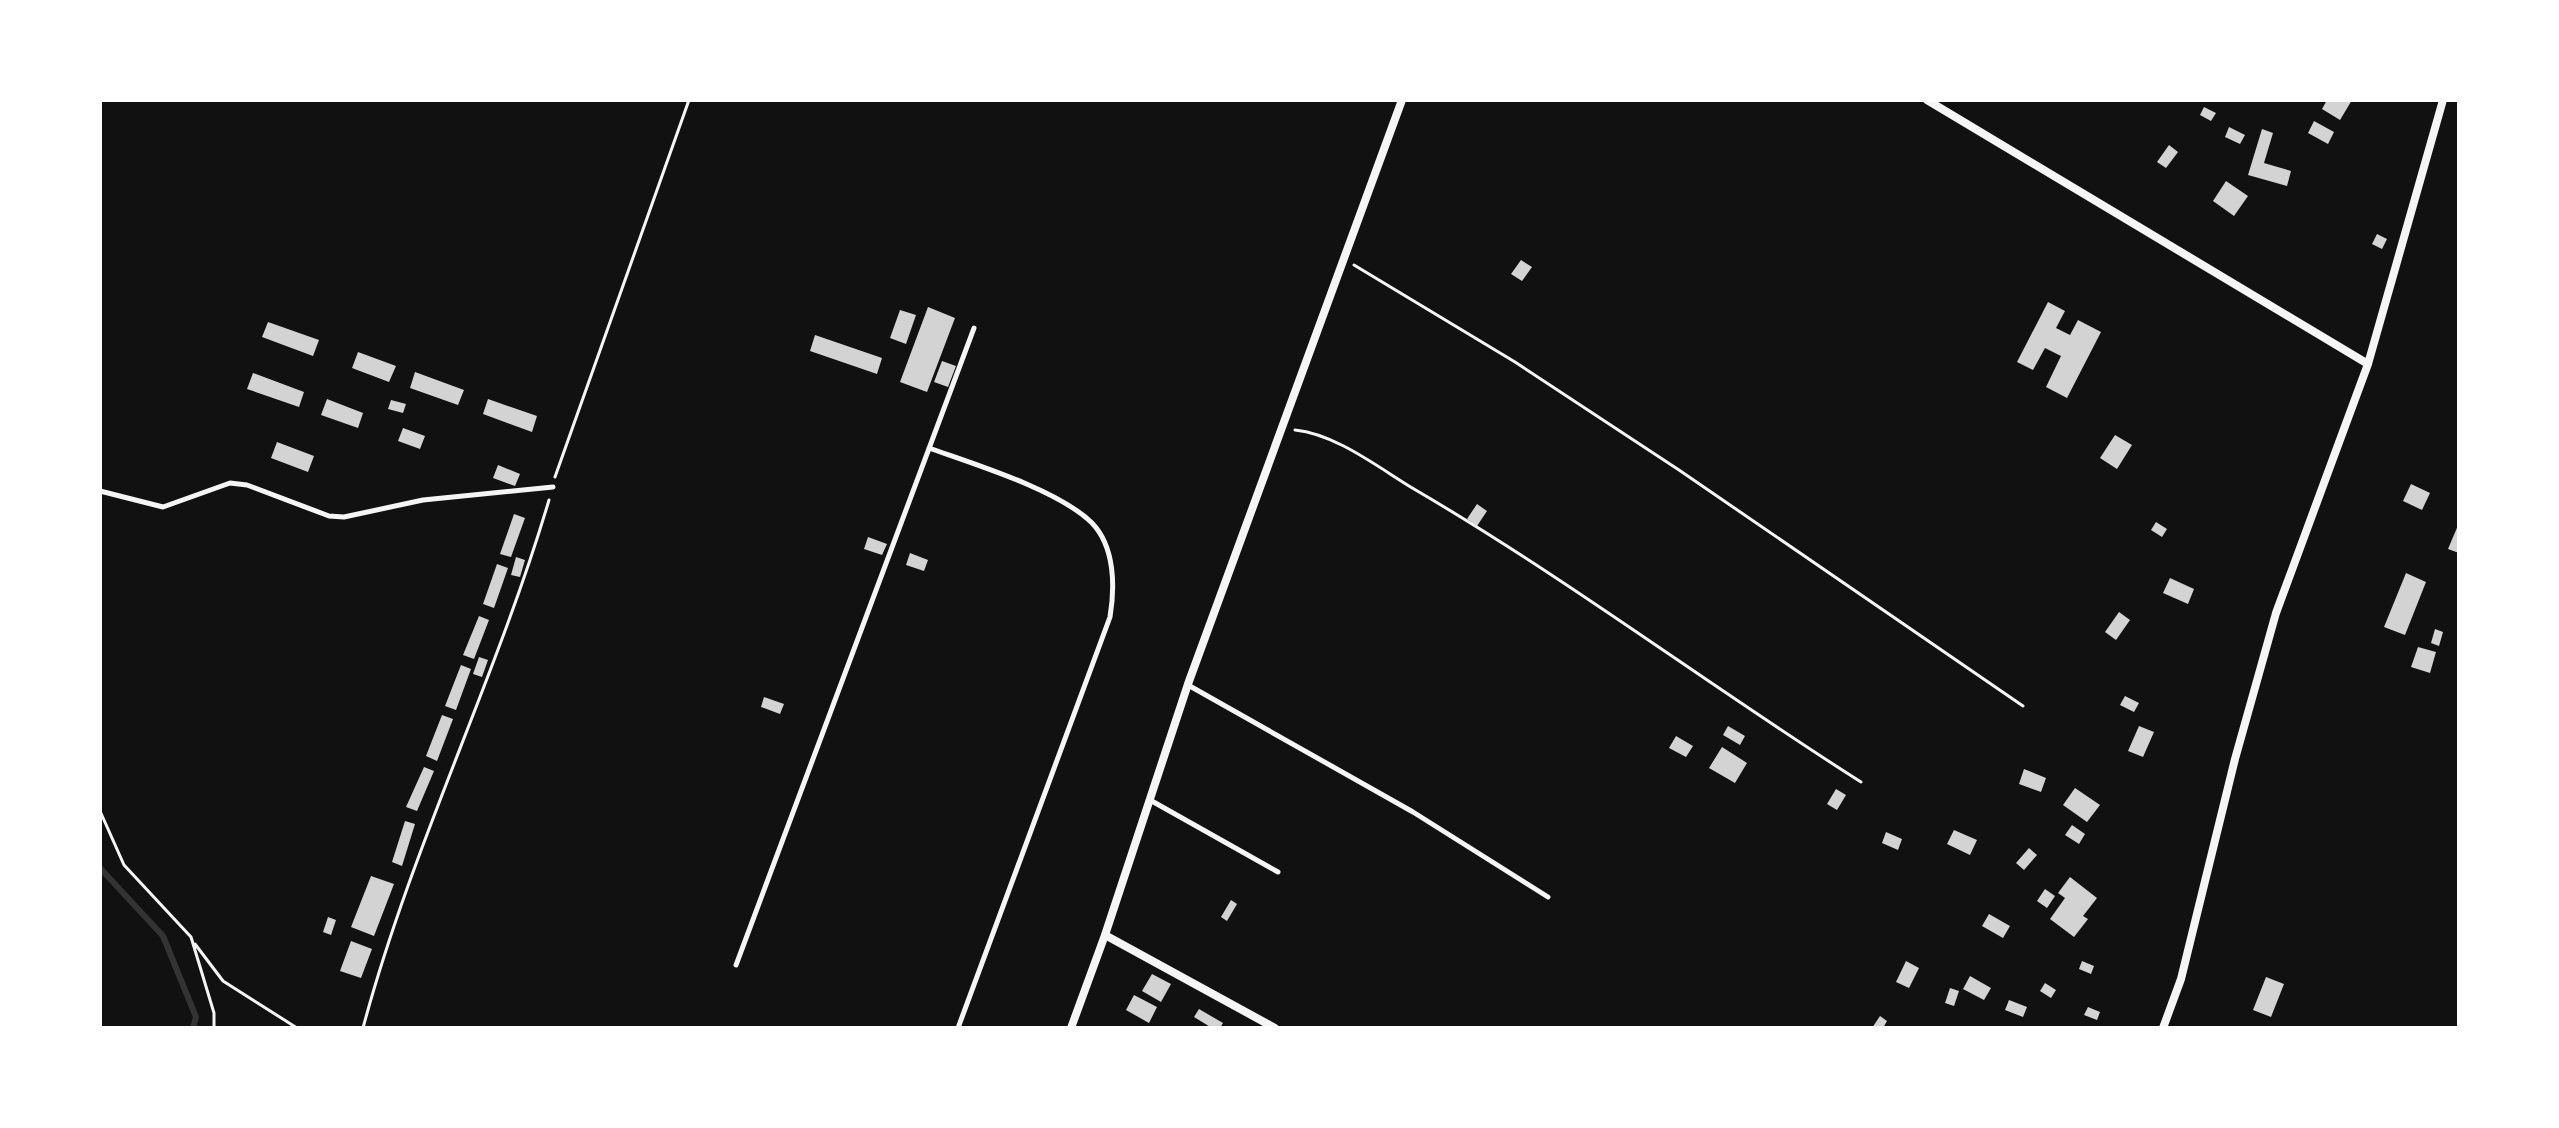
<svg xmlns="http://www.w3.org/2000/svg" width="2559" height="1128" font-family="Manrope,sans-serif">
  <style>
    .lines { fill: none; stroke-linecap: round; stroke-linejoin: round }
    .stream { stroke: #333; stroke-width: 6 }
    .building { fill: #d3d3d3 }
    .path { stroke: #f5f5f5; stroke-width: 3 }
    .service { stroke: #f5f5f5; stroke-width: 5 }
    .minor { stroke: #f5f5f5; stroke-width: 8 }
  </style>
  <rect width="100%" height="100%" fill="#111"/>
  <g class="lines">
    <path class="stream" d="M100,868L163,936L196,1017L193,1028"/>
  </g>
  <path class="building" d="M2327,100H2352L2340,120L2322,109Z
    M2204,107L2216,113L2211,121L2200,115Z
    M2314,121L2334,132L2328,144L2308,133Z
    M2229,127L2245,135L2240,144L2225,137Z
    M2262,129L2273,133L2264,163L2291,171L2287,186L2248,175Z
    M2169,145L2178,152L2166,168L2157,162Z
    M2226,181L2248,196L2234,216L2213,201Z
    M2377,234L2387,239L2382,249L2372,244Z
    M1521,260L1532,267L1522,281L1511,274Z
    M2048,302L2065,311L2056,328L2070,335L2078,320L2101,332L2067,398L2046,387L2061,356L2045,348L2033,370L2017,362Z
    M928,307L955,318L927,392L900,382Z
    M900,310L916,315L906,344L890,338Z
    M268,322L319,340L313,356L262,337Z
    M815,335L882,358L877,374L810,351Z
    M358,352L396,366L389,382L352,368Z
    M942,361L956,366L948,387L934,382Z
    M415,372L464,390L458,405L410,388Z
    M253,373L304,392L299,407L247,389Z
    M327,399L363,413L358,428L321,415Z
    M488,399L537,416L532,432L483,414Z
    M391,400L406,404L403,413L388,409Z
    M403,428L425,436L420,449L398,441Z
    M2115,435L2132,445L2117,469L2100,458Z
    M277,442L314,456L308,472L271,458Z
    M498,465L520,474L515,486L493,478Z
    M2411,484L2430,493L2422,510L2403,501Z
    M1477,504L1487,511L1477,526L1467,519Z
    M514,514L525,518L511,557L500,554Z
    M2156,522L2167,529L2162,537L2151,530Z
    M2459,523V553L2448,549Z
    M868,537L887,544L882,555L864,549Z
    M910,553L928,560L924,571L906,565Z
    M516,557L525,560L520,577L511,575Z
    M497,564L508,568L494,608L483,604Z
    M2406,573L2426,582L2405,635L2384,627Z
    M2170,578L2194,589L2188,604L2163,593Z
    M2119,612L2130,620L2116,640L2105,632Z
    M479,616L489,620L474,659L463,655Z
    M2435,629L2443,632L2439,646L2431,643Z
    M2418,647L2436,652L2430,673L2411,667Z
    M479,657L488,660L482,677L473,674Z
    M461,665L471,669L456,710L445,706Z
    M2125,696L2139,703L2134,712L2120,705Z
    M764,697L784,704L780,714L761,707Z
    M442,715L453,719L437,761L426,756Z
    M1728,726L1745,736L1740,745L1723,735Z
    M2139,726L2154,732L2143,757L2128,751Z
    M1676,736L1693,746L1686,757L1669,748Z
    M1722,747L1747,763L1735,783L1709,768Z
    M424,767L434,771L417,811L406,807Z
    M2024,769L2046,778L2041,792L2019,784Z
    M2075,788L2100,805L2087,822L2063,805Z
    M1836,789L1846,795L1837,810L1827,804Z
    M405,821L415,824L402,866L392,862Z
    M2072,825L2085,834L2079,844L2065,835Z
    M1954,830L1977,840L1970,855L1947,844Z
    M1886,832L1902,839L1898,850L1882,843Z
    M2029,848L2037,855L2024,870L2016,863Z
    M371,876L394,884L374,936L351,927Z
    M2070,877L2097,898L2083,916L2088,919L2074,937L2050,919L2065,898L2058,893Z
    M2045,889L2055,896L2047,908L2037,901Z
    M1231,900L1237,904L1227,921L1221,917Z
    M1989,914L2010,926L2003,938L1982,926Z
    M328,917L336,920L331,935L323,932Z
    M351,941L372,949L361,978L340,971Z
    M1906,961L1919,968L1909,988L1896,982Z
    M2082,961L2094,966L2091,974L2079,969Z
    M1152,974L1171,984L1161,1002L1142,991Z
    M1970,976L1991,988L1984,1000L1963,989Z
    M2266,977L2284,984L2271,1017L2253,1010Z
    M2045,983L2056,990L2051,998L2040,991Z
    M1950,988L1959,991L1954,1006L1945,1003Z
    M1134,995L1157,1007L1149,1023L1126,1010Z
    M2009,1000L2027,1007L2023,1017L2005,1010Z
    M2088,1007L2100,1012L2097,1020L2084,1015Z
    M1199,1009L1223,1023L1220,1028H1212L1194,1017Z
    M1880,1016L1887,1021L1883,1028H1872Z"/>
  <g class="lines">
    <path class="path" d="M1354,265L1515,362L1679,470L2023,706
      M1295,430C1336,434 1379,468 1414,489C1568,579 1711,687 1861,782
      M555,477L689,100
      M100,811L124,865L191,937L214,1013V1028
      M195,944L223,981L297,1028
      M363,1028C411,848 496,679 549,500"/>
    <path class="service" d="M929,448C974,464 1059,490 1092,523C1115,547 1115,587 1110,617L958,1028
      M100,491L163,507L230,483L247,485L329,516L344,517L423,500L553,487
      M1188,685L1413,812L1548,897
      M1150,800L1278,872
      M736,965L974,328"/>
    <path class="minor" d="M1927,100L2368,364
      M1105,935L1275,1028
      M1071,1028L1105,935L1188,684L1402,100
      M2163,1028L2181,979L2235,759L2276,613L2368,364L2443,100"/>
  </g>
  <rect width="2559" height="1128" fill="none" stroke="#ffffff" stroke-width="204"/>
</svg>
